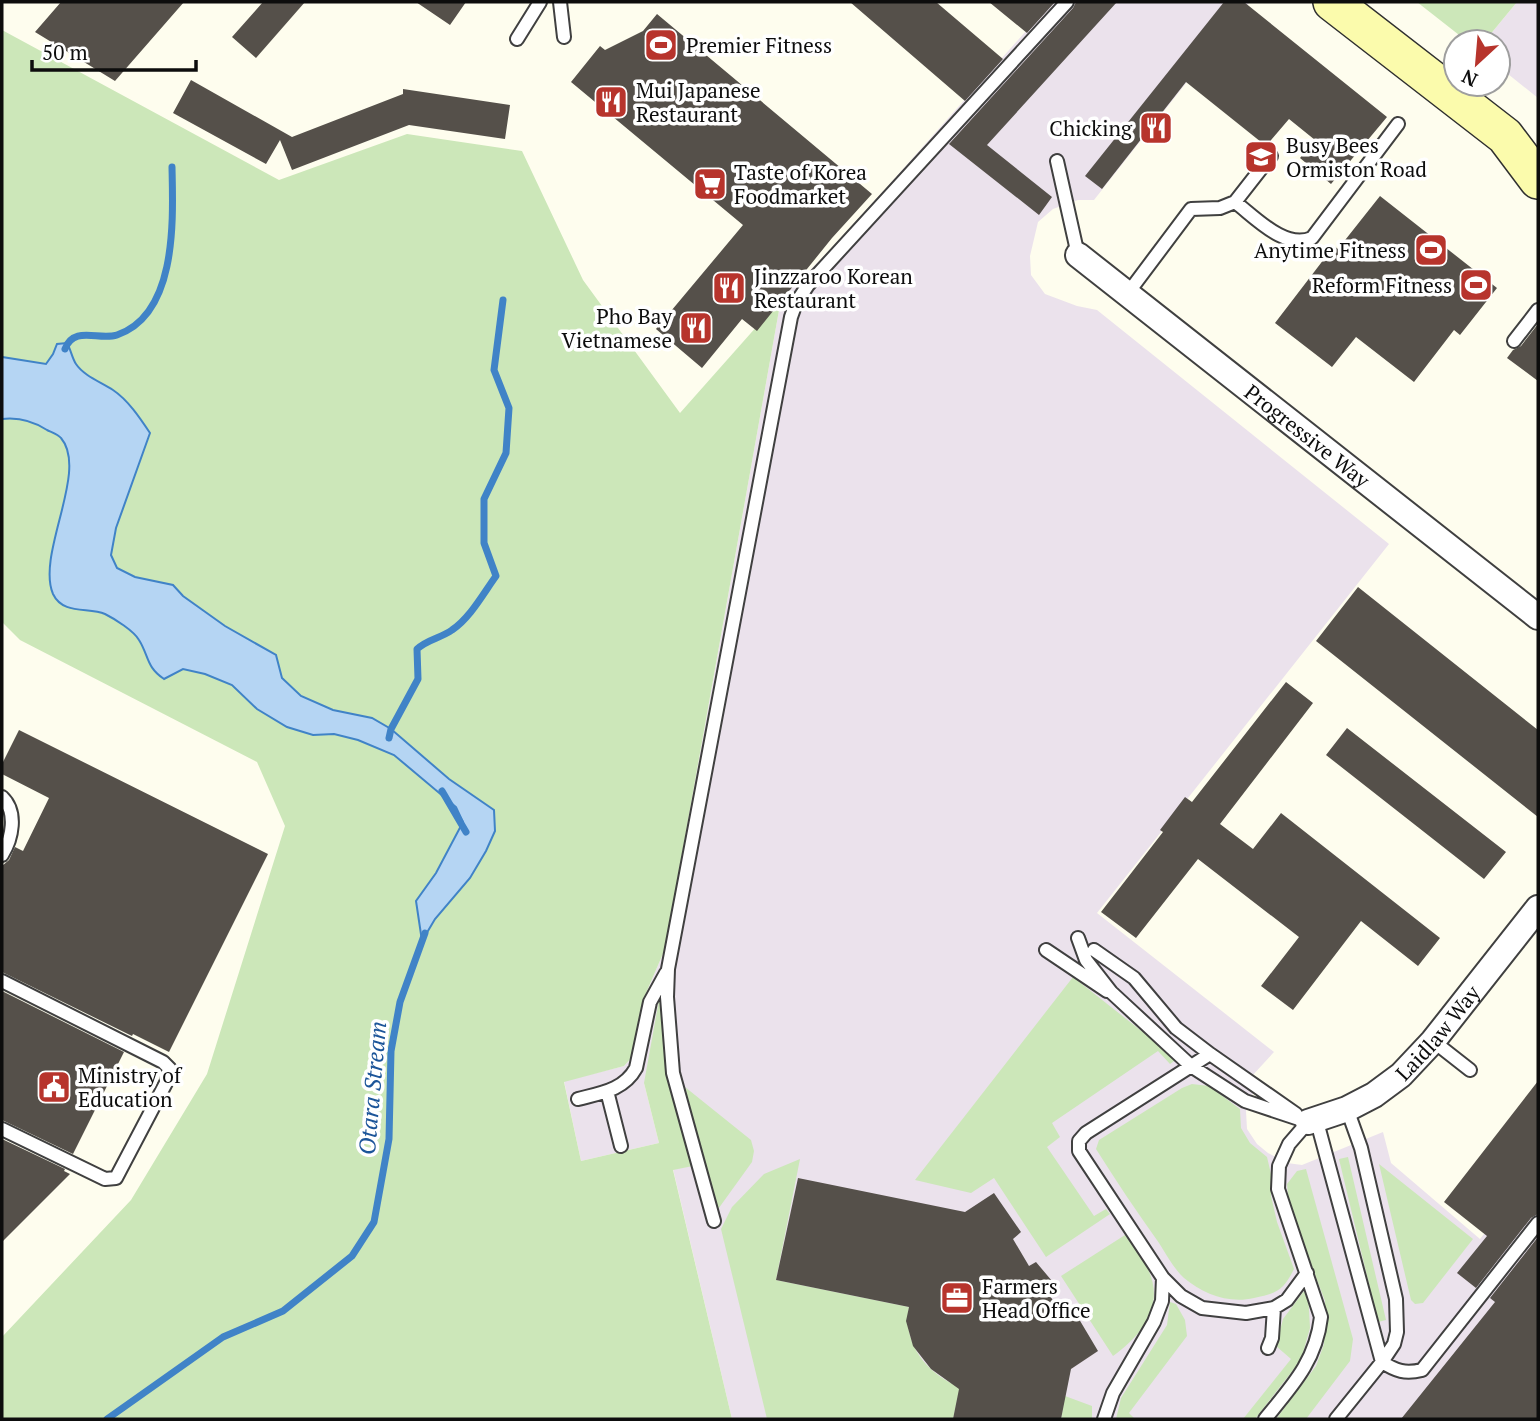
<svg xmlns="http://www.w3.org/2000/svg" width="1540" height="1421" font-family="'PT Serif',serif">
  <style>
    .industrial { fill: #ebe2ec }
    .green { fill: #cce7b9 }
    .water { fill: #b5d5f3; stroke: #4083c7; stroke-width: 2 }
    .lines { fill: none; stroke-linecap: round; stroke-linejoin: round }
    .stream { stroke: #4083c7; stroke-width: 7 }
    .building { fill: #55504a }
    .service-casing { stroke: #404040; stroke-width: 16 }
    .minor-casing { stroke: #404040; stroke-width: 28 }
    .secondary-casing { stroke: #2f2f2f; stroke-width: 40 }
    .service { stroke: #fff; stroke-width: 12 }
    .minor { stroke: #fff; stroke-width: 24 }
    .secondary { stroke: #fbfbac; stroke-width: 37 }
    .labels { text-anchor: middle; dominant-baseline: central; stroke-width: 7; stroke-linejoin: round; paint-order: stroke }
    .poi-label { font-size: 21px; fill: #0d0d0d; stroke: #fff; text-anchor: start }
    .street-label { font-size: 21px; fill: #0d0d0d; stroke: #fff }
    .water-label { font-size: 23px; font-style: italic; fill: #1c5599; stroke: #fff }
  </style>
  <rect width="100%" height="100%" fill="#fefdee"/>
  <path class="industrial" d="M1052,2H1250L1094,200H1078L1053,209L1038,222L1030,256L1031,275L1045,294L1077,306L1097,310L1389,544L1097,913L1274,1052L1252,1076L1262,1084L1251,1096L1246,1111L1247,1129L1257,1144L1268,1153L1287,1163L1302,1165L1383,1132L1391,1163L1480,1239L1538,1167V1419H732L673,1169L692,1166L644,1083L659,1143L581,1161L564,1081L624,1066L633,1056L643,1000L665,949L781,299L835,245Z
    M1517,2H1538V98L1498,66V42H1484Z"/>
  <path class="green" d="M1417,2H1517L1484,42H1468Z
    M2,30L279,180L407,134L522,151L583,280L680,413L781,299L665,949L643,1000L633,1056L624,1066L564,1082L581,1161L659,1143L644,1083L659,1000L664,1002L693,1166L673,1170L732,1419H2V1337L131,1200L207,1074L285,826L257,762L20,640L2,622Z
    M1073,977L1177,1059L1170,1064L1158,1051L1052,1123L1060,1137L1047,1147L1094,1216L1106,1209L1110,1214L1046,1257L994,1178L971,1193L915,1180Z
    M1192,1084L1209,1086L1240,1109L1241,1128L1250,1143L1267,1157L1271,1174V1196L1277,1222L1294,1269C1283,1291 1277,1293 1254,1298C1229,1304 1203,1294 1184,1278C1174,1269 1166,1254 1159,1243C1137,1212 1116,1181 1096,1149L1099,1140L1182,1088Z
    M685,1087L751,1140L754,1151L752,1162L716,1212Z
    M1348,1157L1386,1320L1378,1322L1339,1159Z
    M800,1159L776,1280L909,1307C902,1343 927,1374 960,1387L953,1419H767L721,1229L732,1207L764,1174Z
    M1379,1164L1473,1239L1423,1303L1415,1304L1411,1300Z
    M1306,1169L1353,1339L1350,1361L1306,1419H1276L1316,1366L1324,1344L1325,1301L1289,1207L1287,1184L1297,1171Z
    M1125,1235C1132,1245 1141,1256 1147,1267C1166,1304 1143,1335 1113,1356L1061,1276Z
    M1304,1291L1308,1292L1310,1328L1301,1360L1255,1419H1243L1291,1359L1276,1346L1283,1319Z
    M1170,1302L1176,1304L1185,1320L1187,1336L1129,1413L1135,1419H1116L1121,1398L1167,1325Z
    M1065,1396L1092,1406V1419H1061Z"/>
  <path class="water" d="M67,343C71,350 72,358 76,364C84,376 101,382 113,390C128,400 140,418 150,433L116,528L111,555L117,568L135,577L173,585L183,596L225,626L276,655L282,678L301,696L333,710L372,718L391,729L449,779L494,810L495,831L486,851L470,878L435,919L422,941L416,901L436,873L463,822L456,807L394,755L358,740L334,734L313,735L287,727L257,709L232,685L205,674L183,669L164,679C146,667 149,656 139,640C134,631 115,619 105,614C88,607 63,615 53,594C36,554 89,471 61,438C58,434 51,432 47,430C33,421 19,417 2,419V357L46,364L53,354L57,344Z"/>
  <g class="lines">
    <path class="stream" d="M65,349C74,325 99,341 117,335C178,314 173,218 172,167
      M389,738L391,729L418,679L417,649C428,639 441,638 452,630C470,618 483,594 496,576L484,543V499L506,453L509,408L494,370L503,300
      M442,791L466,832
      M107,1419L223,1337L283,1311L352,1256L374,1222L389,1139L391,1051L400,1002L425,933"/>
  </g>
  <path class="building" d="M61,2H184L115,81L35,32Z
    M263,2H305L256,58L232,37Z
    M416,2H466L450,25Z
    M850,2H936L1003,59L965,101Z
    M989,2H1055L1027,33Z
    M1076,2H1117L987,145L1052,197L1039,215L949,144L1073,8Z
    M1224,2H1244L1387,117L1331,184L1300,158L1315,140L1289,119L1266,146L1186,82L1102,189L1085,176Z
    M657,14L872,194L832,238L757,331L742,319L702,368L656,329L743,225L571,82L600,46L605,50L643,31Z
    M191,80L292,137L403,94V89L510,105L505,139L409,125L292,170L280,140L266,164L173,113Z
    M1380,196L1497,288L1460,335L1454,330L1414,382L1356,337L1332,367L1275,323L1334,246L1338,249Z
    M1538,324V381L1507,358L1513,350L1521,346Z
    M1358,587L1538,730V817L1316,641Z
    M1286,682L1313,703L1220,824L1253,849L1281,813L1440,938L1418,966L1361,921L1293,1010L1261,986L1299,937L1198,859L1136,938L1101,912L1163,832L1160,830L1185,797L1192,802Z
    M1347,728L1506,852L1484,879L1326,755Z
    M19,730L268,854L169,1052L133,1034L132,1036L2,972V866L9,860L15,847L23,851L49,798L2,774V764Z
    M2,991L124,1052L73,1154L2,1120Z
    M1538,1081V1214L1531,1218L1476,1288L1457,1273L1487,1236L1444,1202Z
    M2,1139L65,1169L64,1171L70,1174L2,1242Z
    M798,1178L965,1212L994,1193L1021,1232L1013,1239L1029,1266L1036,1262L1052,1281L1045,1288L1063,1316L1073,1309L1098,1351L1071,1369L1061,1419H953L959,1389L931,1369L913,1346L906,1321L909,1307L776,1280Z
    M1538,1237V1419H1401L1495,1302L1490,1298Z"/>
  <g class="lines">
    <defs>
      <path id="service" d="M560,2L564,37
        M517,39L540,2
        M1057,161L1078,255
        M1235,202C1256,218 1285,250 1312,238L1398,124
        M1128,293L1191,209L1220,208L1235,202L1271,156
        M1514,341L1538,310
        M2,797C18,812 12,839 2,855
        M1078,938L1086,960L1111,992L1191,1066L1245,1101L1308,1122
        M1046,950L1107,991
        M1094,950L1134,978L1176,1028L1210,1054L1296,1114
        M2,981L163,1062L170,1069L167,1081L116,1178L105,1179L2,1129
        M1433,1041L1470,1070
        M1210,1054L1086,1133L1079,1141V1151L1163,1278L1181,1296L1202,1308L1246,1313L1274,1308L1287,1300L1307,1273
        M607,1091L621,1146
        M578,1099C601,1093 624,1090 636,1068L650,1002L666,973
        M1347,1109L1361,1148L1396,1299L1397,1332L1394,1344L1382,1362
        M1316,1118L1382,1362
        M714,1221L673,1073L667,997L668,969L791,317L796,303L808,285L1067,2
        M1268,1348L1272,1338L1274,1308
        M1104,1419L1113,1393L1154,1322L1162,1301L1163,1278
        M1265,1419C1292,1386 1316,1361 1321,1317L1278,1189L1279,1166L1289,1144L1308,1122
        M1336,1419L1382,1362C1396,1371 1405,1374 1422,1370L1538,1223"/>
      <g id="minor">
        <path id="s1" d="M1078,255L1538,617"/>
        <path id="s2" d="M1308,1122L1347,1109L1374,1095L1401,1075L1433,1041L1538,908"/>
      </g>
      <path id="secondary" d="M1332,2L1505,136L1538,180"/>
    </defs>
    <use href="#service" class="service-casing"/>
    <use href="#minor" class="minor-casing"/>
    <use href="#secondary" class="secondary-casing"/>
    <use href="#service" class="service"/>
    <use href="#minor" class="minor"/>
    <use href="#secondary" class="secondary"/>
  </g>
  <defs>
    <symbol id="stadium-square" viewBox="-11 -11 22 22"><rect x="-9" y="-9" width="18" height="18" rx="4" fill="#b7342c" stroke="#fff"/><path d="M0-5a6.5 5 0 1 0 0 10a6.5 5 0 1 0 0-10ZM-3.5-1.8h7v3.6h-7Z" fill="#fff"/></symbol>
    <symbol id="restaurant-square" viewBox="-11 -11 22 22"><rect x="-9" y="-9" width="18" height="18" rx="4" fill="#b7342c" stroke="#fff"/><path d="M-5-6h1v4h1v-4h1v4h1v-4h1v5L-1.5 .5V6h-2V.5L-5-1ZM5-6V6H3V1.5H1.5Q1.5-4 5-6Z" fill="#fff"/></symbol>
    <symbol id="school-square" viewBox="-11 -11 22 22"><rect x="-9" y="-9" width="18" height="18" rx="4" fill="#b7342c" stroke="#fff"/><path d="M0-5L7-2L0 1L-7-2ZM-4 1L0 2.5L4 1V4Q0 6-4 4Z" fill="#fff"/></symbol>
    <symbol id="supermarket-square" viewBox="-11 -11 22 22"><rect x="-9" y="-9" width="18" height="18" rx="4" fill="#b7342c" stroke="#fff"/><path d="M-6-5.5h2.5l.6 2H6L4.5 2H-2.5L-4.4-4H-6ZM-1.5 3.2a1.3 1.3 0 1 0 .1 0ZM3 3.2a1.3 1.3 0 1 0 .1 0Z" fill="#fff"/></symbol>
    <symbol id="civic-square" viewBox="-11 -11 22 22"><rect x="-9" y="-9" width="18" height="18" rx="4" fill="#b7342c" stroke="#fff"/><path d="M-.6-6.5H3V-4.5H.6V-3L4-1V1h2V6H-6V1h2V-1L-.6-3ZM-1.2 2.5V6h2.4V2.5Z" fill="#fff"/></symbol>
    <symbol id="office-square" viewBox="-11 -11 22 22"><rect x="-9" y="-9" width="18" height="18" rx="4" fill="#b7342c" stroke="#fff"/><path d="M-6-3h4V-5.5h4V-3h4V5H-6ZM-1-4.5V-3h2v-1.5ZM-6 0V1H6V0Z" fill="#fff"/></symbol>
  </defs>
  <g fill-rule="evenodd">
    <use href="#stadium-square" x="642" y="26" width="38" height="38"/>
    <use href="#restaurant-square" x="592" y="83" width="38" height="38"/>
    <use href="#restaurant-square" x="1137" y="109" width="38" height="38"/>
    <use href="#school-square" x="1242" y="138" width="38" height="38"/>
    <use href="#supermarket-square" x="691" y="165" width="38" height="38"/>
    <use href="#stadium-square" x="1412" y="231" width="38" height="38"/>
    <use href="#stadium-square" x="1457" y="266" width="38" height="38"/>
    <use href="#restaurant-square" x="710" y="269" width="38" height="38"/>
    <use href="#restaurant-square" x="677" y="309" width="38" height="38"/>
    <use href="#civic-square" x="35" y="1068" width="38" height="38"/>
    <use href="#office-square" x="938" y="1279" width="38" height="38"/>
  </g>
  <g class="labels">
    <g class="poi-label">
      <text x="686" y="45">Premier Fitness</text>
      <text x="636" y="90">Mui Japanese<tspan x="636" dy="24">Restaurant</tspan></text>
      <text x="1132" y="128" text-anchor="end">Chicking</text>
      <text x="1286" y="145">Busy Bees<tspan x="1286" dy="24">Ormiston Road</tspan></text>
      <text x="734" y="172">Taste of Korea<tspan x="734" dy="24">Foodmarket</tspan></text>
      <text x="1406" y="250" text-anchor="end">Anytime Fitness</text>
      <text x="754" y="276">Jinzzaroo Korean<tspan x="754" dy="24">Restaurant</tspan></text>
      <text x="1452" y="285" text-anchor="end">Reform Fitness</text>
      <text x="672" y="316" text-anchor="end">Pho Bay<tspan x="672" dy="24">Vietnamese</tspan></text>
      <text x="78" y="1075">Ministry of<tspan x="78" dy="24">Education</tspan></text>
      <text x="982" y="1286">Farmers<tspan x="982" dy="24">Head Office</tspan></text>
    </g>
    <g class="street-label">
      <text stroke="none"><textPath href="#s1" startOffset="292">Progressive Way</textPath></text>
      <text stroke="none"><textPath href="#s2" startOffset="161">Laidlaw Way</textPath></text>
    </g>
    <g class="water-label">
      <text transform="translate(372 1088) rotate(-85)">Otara Stream</text>
    </g>
  </g>
  <rect width="1540" height="1421" fill="none" stroke="#0d0d0d" stroke-width="7"/>
  <g transform="translate(1477 63) rotate(206)"><circle r="33" fill="#ffffff" stroke="#9e9e9e" stroke-width="2"/>
  <path d="M0-5L12 26L0 18L-12 26Z" fill="#b7342c"/>
  <text y="-10" font-size="19" font-weight="bold" text-anchor="middle" fill="#0d0d0d">N</text>
  </g>
  <path d="M32 60v10h164v-10" fill="none" stroke="#0d0d0d" stroke-width="3.5"/>
  <text x="42" y="60" font-size="21" fill="#0d0d0d" stroke="#ffffff" stroke-width="5" paint-order="stroke">50 m</text>
</svg>
